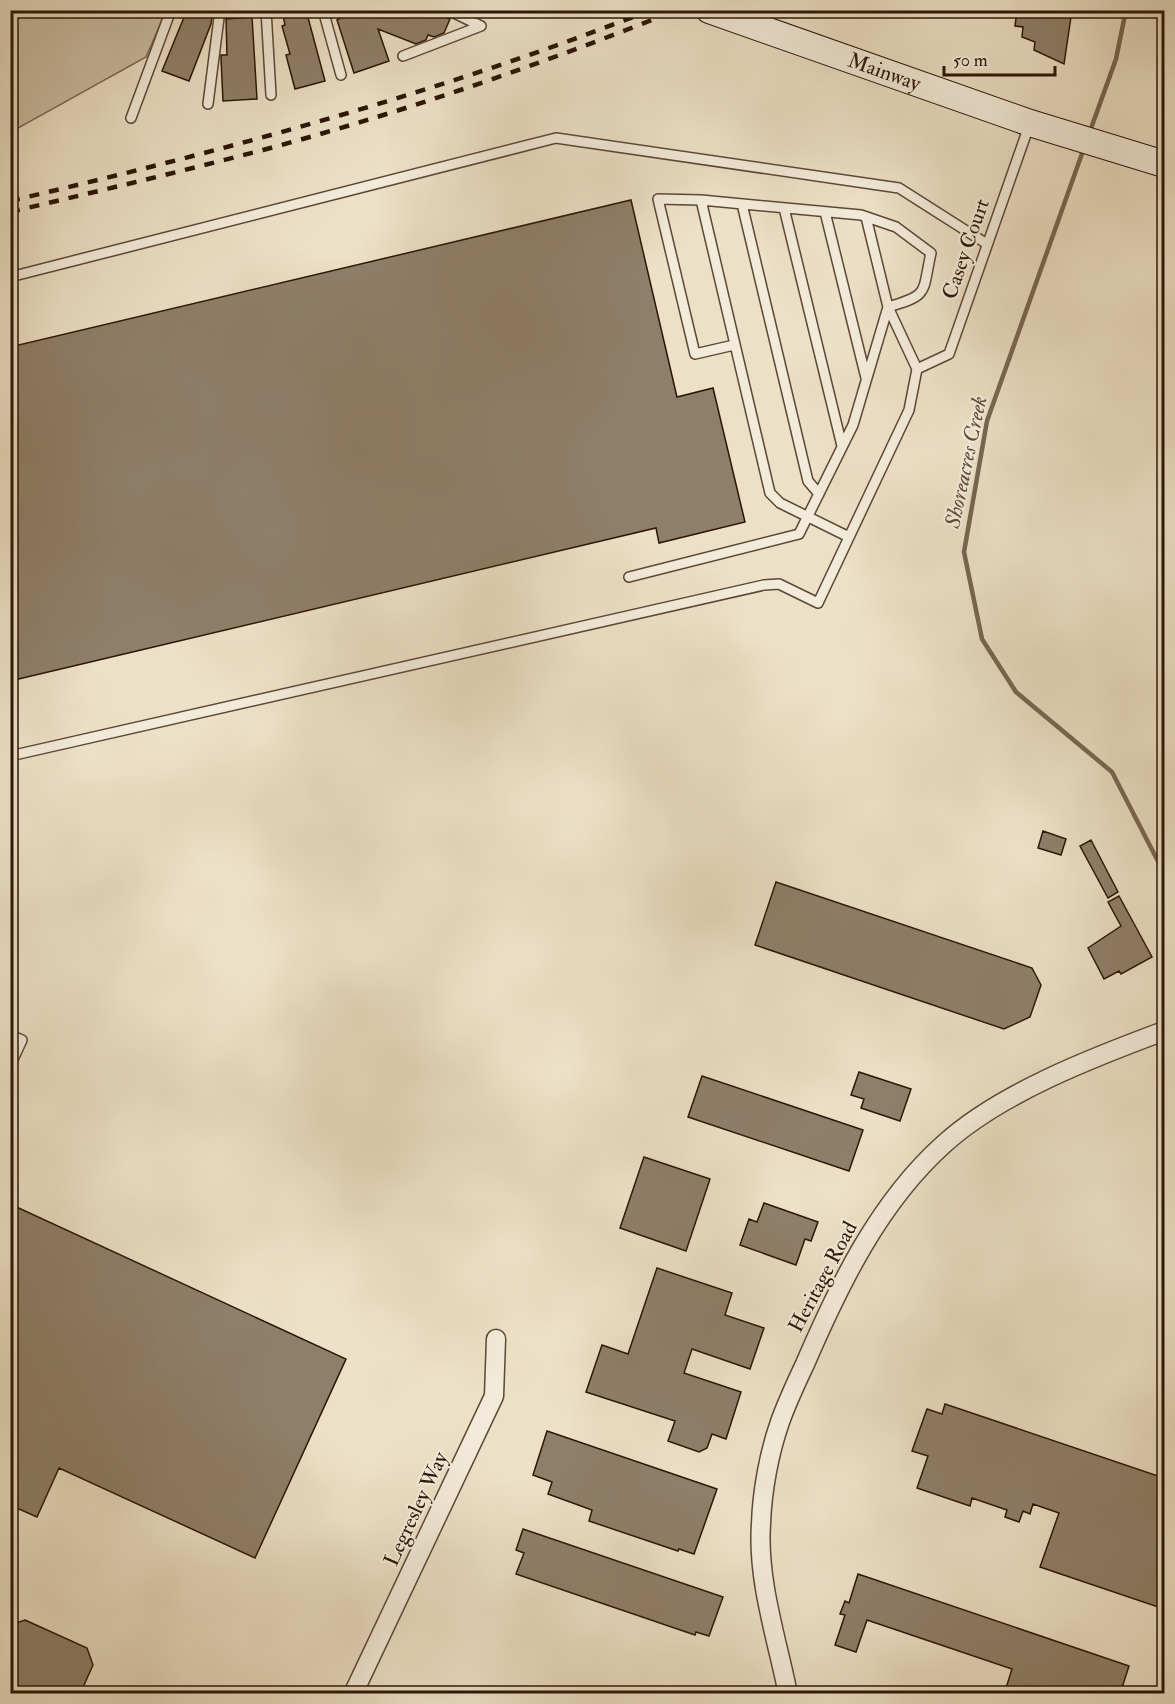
<svg xmlns="http://www.w3.org/2000/svg" width="1175" height="1704" font-family="'IM FELL Double Pica',serif">
  <style>
    .green { fill: #cbbea5; stroke: #7b6a56; stroke-width: 1.5 }
    .lines { fill: none; stroke-linecap: round; stroke-linejoin: round }
    .stream { stroke: #776652; stroke-width: 4.5 }
    .building { fill: #8f7f6a; stroke: #2b1606; stroke-width: 1.5 }
    .lane-casing { stroke: #5b4836; stroke-width: 12 }
    .street-casing { stroke: #5b4836; stroke-width: 21 }
    .secondary-casing { stroke: #2b1606; stroke-width: 28 }
    .lane { stroke: #f3ebda; stroke-width: 9 }
    .street { stroke: #f3ebda; stroke-width: 18 }
    .secondary { stroke: #f3ebda; stroke-width: 26 }
    .rail { stroke: #2b1606; stroke-width: 4.5; stroke-dasharray: 10 10; stroke-linecap: butt }
    .labels { text-anchor: middle; dominant-baseline: central; stroke-width: 4.5; stroke-linejoin: round; paint-order: stroke }
    .street-label { font-size: 21px; fill: #2b1606; stroke: #f3ebda }
    .water-label { font-size: 22px; font-style: italic; fill: #5e4b39; stroke: #f3ebda }
  </style>
  <rect width="100%" height="100%" fill="#ece0c6"/>
  <filter id="stains"><feTurbulence type="fractalNoise" baseFrequency=".00333" numOctaves="4"/><feColorMatrix values="0 0 0 0 .2 0 0 0 0 .09 0 0 0 0 .02 0 0 0 .5 -.17"/></filter>
  <radialGradient id="worn" r=".72"><stop offset=".6" stop-color="#630" stop-opacity="0"/><stop offset="1" stop-color="#630" stop-opacity=".3"/></radialGradient>
  <path class="green" d="M11,11H166L146,57L11,132Z"/>
  <g class="lines">
    <path class="stream" d="M1089,134L1116,59L1126,10
      M1084,148L987,421L964,552L982,639L1016,692L1112,772L1164,873"/>
  </g>
  <path class="building" d="M187,10H213L211,24L189,81L162,71Z
    M282,10H306L325,81L295,89L286,55L290,54L282,26L285,25Z
    M338,10H429L450,19L444,33L434,37L428,35L426,40L416,44L378,29L389,61L354,73L337,20L341,18Z
    M1017,10H1072L1064,64L1034,50L1035,42L1022,37L1023,27L1015,26Z
    M252,17L257,99L223,101L221,58V55H227L226,19Z
    M631,200L677,397L713,388L745,522L659,543L656,528L10,681V347Z
    M1043,831L1066,839L1061,855L1038,848Z
    M1091,840L1118,892L1108,898L1080,846Z
    M776,882L1032,968L1041,985L1030,1017L1004,1029L755,945Z
    M1119,896L1152,957L1121,974L1119,971L1104,979L1088,948L1121,926L1108,902Z
    M859,1072L911,1089L900,1121L861,1108L864,1099L851,1095Z
    M702,1076L863,1130L849,1171L688,1117Z
    M644,1157L710,1179L686,1251L620,1228Z
    M764,1203L818,1222L811,1241L805,1239L796,1265L740,1245L749,1219L757,1222Z
    M10,1204L346,1359L255,1558L59,1468L37,1517L10,1505Z
    M657,1268L732,1293L725,1315L764,1328L750,1369L692,1349L684,1373L741,1392L726,1439L712,1434L707,1448L699,1452L668,1441L675,1421L586,1392L602,1345L628,1354Z
    M945,1404L1164,1478V1609L1040,1567L1059,1513L1033,1504L1030,1514L1023,1511L1019,1522L1005,1517L1007,1510L972,1498L970,1506L917,1488L928,1456L912,1451L927,1409L942,1414Z
    M547,1431L717,1489L694,1554L679,1549L678,1551L589,1521L592,1510L548,1494L552,1482L533,1475Z
    M523,1529L723,1597L709,1636L696,1632L695,1635L516,1574L524,1553L516,1550Z
    M858,1574L1129,1666L1120,1694H1042L1027,1688L1026,1694H1022L1006,1688L1012,1669L867,1620L856,1652L835,1645L845,1615L840,1614L845,1601L849,1603Z
    M25,1620L87,1648L93,1665L80,1694H10V1625Z"/>
  <g class="lines">
    <defs>
      <path id="lane" d="M266,10L271,95
        M323,10L341,75
        M403,56L481,26L448,10
        M208,104L220,10
        M131,118L171,10
        M701,200L770,493L780,503L849,537
        M742,204L808,481L819,494
        M784,208L842,446
        M825,212L866,378
        M10,277L556,138L899,188L987,244
        M917,369L949,354L1030,123
        M629,577L799,534L853,425L888,307C930,295 922,293 931,253L896,227L861,215L701,200L658,199L695,354L734,345
        M10,756L764,585L779,584L818,603L909,410L917,369L888,307L866,217
        M10,1035L22,1040L10,1066"/>
      <path id="street" d="M353,1694L494,1396L496,1339
        M788,1694C777,1639 757,1580 761,1524C762,1492 769,1453 780,1422C787,1402 796,1383 805,1364C839,1285 879,1202 944,1144C1000,1093 1094,1057 1164,1031"/>
      <g id="secondary">
        <path id="s1" d="M709,10L1030,123L1164,164"/>
      </g>
    </defs>
    <use href="#lane" class="lane-casing"/>
    <use href="#street" class="street-casing"/>
    <use href="#secondary" class="secondary-casing"/>
    <use href="#lane" class="lane"/>
    <use href="#street" class="street"/>
    <use href="#secondary" class="secondary"/>
    <path class="rail" d="M10,201C228,150 442,92 651,10
      M10,212C95,192 179,172 263,150C404,112 542,64 677,10"/>
  </g>
  <g class="labels">
    <g class="street-label">
      <text stroke="none"><textPath href="#s1" startOffset="186">Mainway</textPath></text>
      <text transform="translate(966 249) rotate(-71)">Casey Court</text>
      <text transform="translate(823 1277) rotate(-62)">Heritage Road</text>
      <text transform="translate(416 1509) rotate(-65)">Legresley Way</text>
    </g>
    <g class="water-label">
      <text transform="translate(966 462) rotate(-78)">Shoreacres Creek</text>
    </g>
  </g>
  <rect width="1175" height="1704" fill="none" stroke="#ece0c6" stroke-width="36"/>
  <rect x="12" y="12" width="1151" height="1680" fill="none" stroke="#2b1606" stroke-width="3"/>
  <rect x="18" y="18" width="1139" height="1668" fill="none" stroke="#2b1606" stroke-width="1.5"/>
  <path d="M944 66v9h111v-9" fill="none" stroke="#2b1606" stroke-width="3"/>
  <text x="953" y="66" font-size="18" fill="#2b1606" stroke="#f3ebda" stroke-width="4.5" paint-order="stroke">50 m</text>
  <rect width="100%" height="100%" filter="url(#stains)"/>
  <rect width="100%" height="100%" fill="url(#worn)"/>
</svg>
